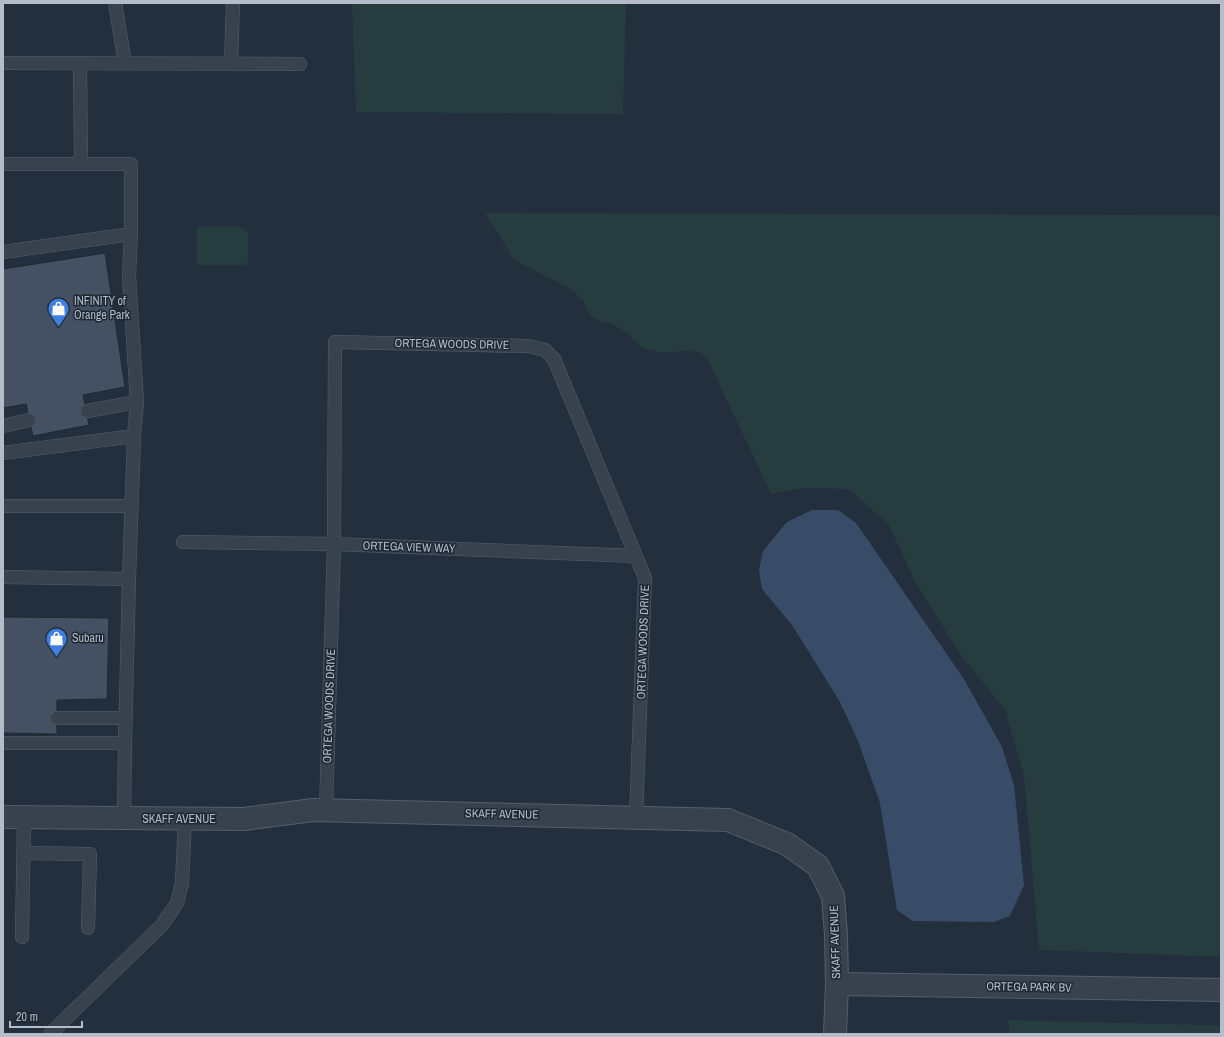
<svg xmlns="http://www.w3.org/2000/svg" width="1224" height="1037" font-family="'Archivo Narrow',sans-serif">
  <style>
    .green { fill: #263c3f }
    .water { fill: #394c67 }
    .building { fill: #455162; stroke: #1f2835 }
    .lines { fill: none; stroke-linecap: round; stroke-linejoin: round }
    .service-casing { stroke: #565f6c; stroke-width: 14 }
    .minor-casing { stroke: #565f6c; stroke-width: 24 }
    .tertiary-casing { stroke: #565f6c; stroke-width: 24 }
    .service { stroke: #38414e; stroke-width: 13 }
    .minor { stroke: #38414e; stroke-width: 22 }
    .tertiary { stroke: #38414e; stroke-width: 22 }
    .labels { text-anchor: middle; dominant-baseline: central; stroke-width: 3; stroke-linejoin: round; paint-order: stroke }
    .poi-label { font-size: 12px; fill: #b4bcc9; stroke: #1d2633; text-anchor: start }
    .street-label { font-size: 12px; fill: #b4bcc9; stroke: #1d2633 }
  </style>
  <rect width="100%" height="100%" fill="#242f3e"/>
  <path class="green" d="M352,3H626L623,114L356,112Z
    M485,213L1221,215V957L1039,950L1024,776L1005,710L960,654L915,582L889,525L849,489L803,488L771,494L707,358L698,352L688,351L661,353L641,347L627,333L613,324L600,321L591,316L583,301L569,288L514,260Z
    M240,226L248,233V262L245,265H197V227Z
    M1009,1020L1208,1025L1221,1026V1034H1009Z"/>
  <path class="water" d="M812,510H838L856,523L964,679L1002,747L1014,785L1024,885L1010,916L994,922L913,921L897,910L880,803L858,741L840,702L792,625L762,589L759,570L763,551L787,522Z"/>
  <path class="building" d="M105,253L125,387L83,395L89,425L33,436L26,404L3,408V269Z
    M3,617L109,618L107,699L57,700V734L3,733Z"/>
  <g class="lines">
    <defs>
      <path id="service" d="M115,3L125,63
        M3,63L300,64
        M80,63L81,164
        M231,63L233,3
        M3,164H131V234L129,275L137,402L134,436L3,453
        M3,252L131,234
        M87,411L137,402
        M3,426L29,420
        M3,506H132
        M183,542L334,544L636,556
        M3,577L129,579L125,743H3
        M129,579L134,436
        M57,718H125
        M326,810L334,544L335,342L528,346L545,350L554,359L645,578L636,818
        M124,818L125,743
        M23,853L90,854L88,928
        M22,937L24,817
        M50,1034L162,925L177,903L182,883L185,819"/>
      <path id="minor" d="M3,817L244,819L313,810L728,820L787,844L818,866L833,896L836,935L837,984"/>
      <path id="tertiary" d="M835,1034L837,984L1221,990"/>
    </defs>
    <use href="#service" class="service-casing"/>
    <use href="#minor" class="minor-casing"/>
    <use href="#tertiary" class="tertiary-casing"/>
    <use href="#service" class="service"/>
    <use href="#minor" class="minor"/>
    <use href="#tertiary" class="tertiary"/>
  </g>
  <defs>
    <symbol id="shop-pin" viewBox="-11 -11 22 30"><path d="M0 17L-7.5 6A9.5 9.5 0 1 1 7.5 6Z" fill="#3f7fe0" stroke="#1d2633"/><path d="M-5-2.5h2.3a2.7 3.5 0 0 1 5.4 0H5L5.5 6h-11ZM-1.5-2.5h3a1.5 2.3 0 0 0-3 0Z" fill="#fff"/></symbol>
  </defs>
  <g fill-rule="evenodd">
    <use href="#shop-pin" x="46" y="296" width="25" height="34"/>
    <use href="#shop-pin" x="44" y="626" width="25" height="34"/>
  </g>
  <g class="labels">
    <g class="poi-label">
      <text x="74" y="301">INFINITY of<tspan x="74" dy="14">Orange Park</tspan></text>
      <text x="72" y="638">Subaru</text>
    </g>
    <g class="street-label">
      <text transform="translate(452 344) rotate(1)">ORTEGA WOODS DRIVE</text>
      <text transform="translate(409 547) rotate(2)">ORTEGA VIEW WAY</text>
      <text transform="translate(643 642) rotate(-88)">ORTEGA WOODS DRIVE</text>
      <text transform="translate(329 706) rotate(-88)">ORTEGA WOODS DRIVE</text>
      <text transform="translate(502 814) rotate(1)">SKAFF AVENUE</text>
      <text x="179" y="819">SKAFF AVENUE</text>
      <text transform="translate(835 942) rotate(-92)">SKAFF AVENUE</text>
      <text transform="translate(1029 987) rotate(1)">ORTEGA PARK BV</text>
    </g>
  </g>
  <rect width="1224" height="1037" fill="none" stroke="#b4bcc9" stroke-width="8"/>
  <path d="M10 1021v6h72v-6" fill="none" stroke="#b4bcc9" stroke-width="2"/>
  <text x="16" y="1021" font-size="12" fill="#b4bcc9" stroke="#1d2633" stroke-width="3" paint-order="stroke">20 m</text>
</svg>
